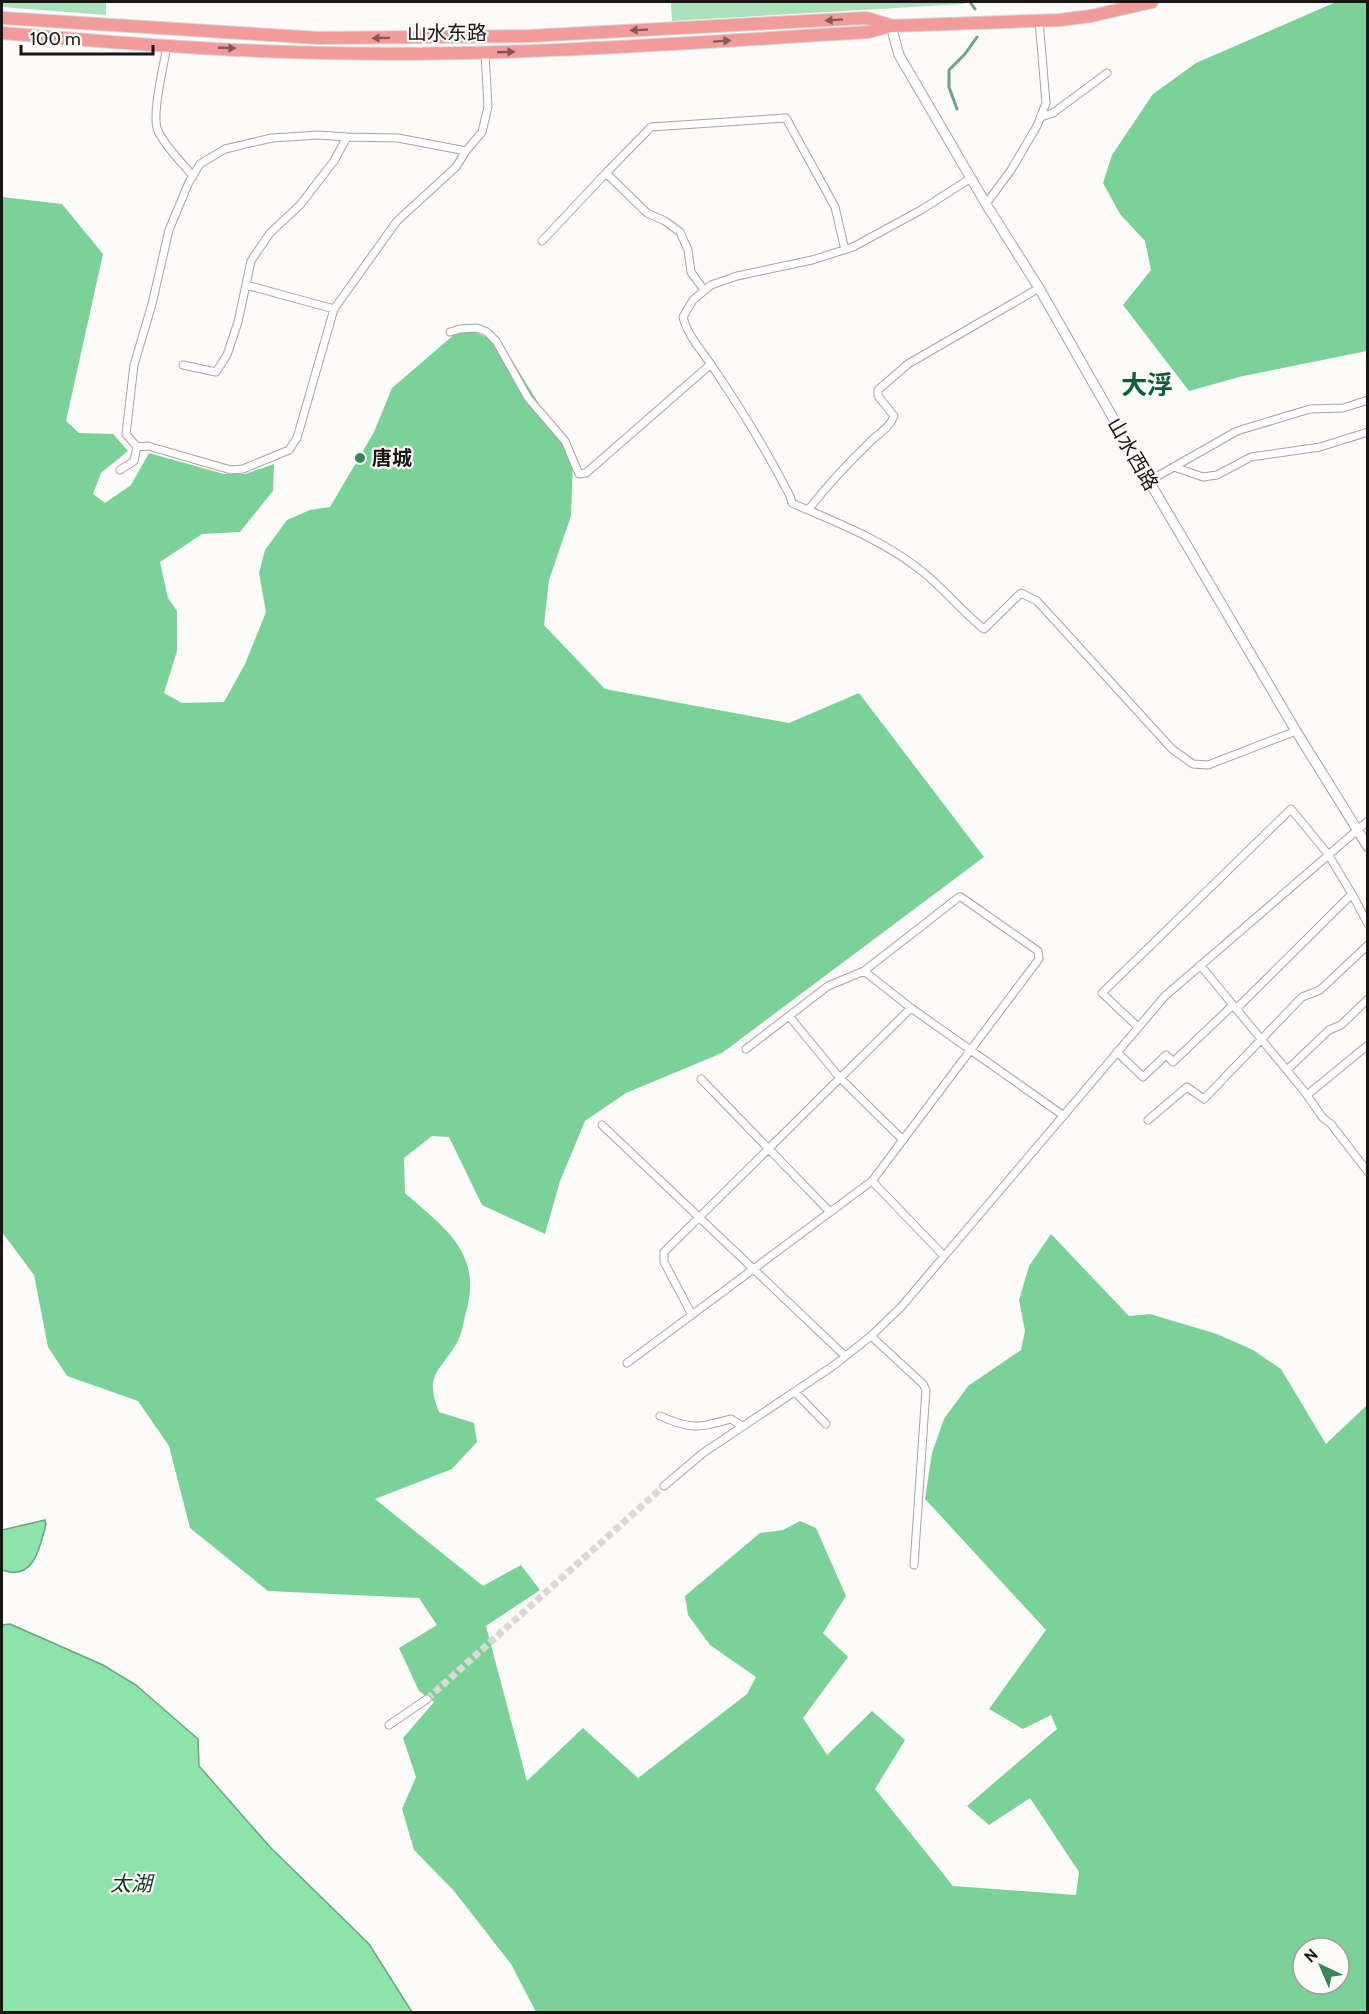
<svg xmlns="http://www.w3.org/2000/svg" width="1369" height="2014" font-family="Cabin,'Noto Sans SC',sans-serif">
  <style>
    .green { fill: #abe2bc }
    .forest { fill: #7ad299; fill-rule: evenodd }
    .water { fill: #8ce4ab; stroke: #6aa67e; stroke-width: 1.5 }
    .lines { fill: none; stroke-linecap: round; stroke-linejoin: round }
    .stream { stroke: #6aa67e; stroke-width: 3 }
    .street-tunnel { stroke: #dbd8d8; stroke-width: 7; stroke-dasharray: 7 3.5; stroke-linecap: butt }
    .street-casing { stroke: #aea0a0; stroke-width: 9 }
    .secondary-casing { stroke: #aea0a0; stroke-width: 11 }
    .highway-casing { stroke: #d6d5d5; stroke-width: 14 }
    .street { stroke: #fff; stroke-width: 7 }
    .secondary { stroke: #fff; stroke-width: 9 }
    .highway { stroke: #f19c9b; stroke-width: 12 }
    .oneway { fill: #865858 }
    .poi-dot { fill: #378758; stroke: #fdfafa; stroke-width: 2 }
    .labels { text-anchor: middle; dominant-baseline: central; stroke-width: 4.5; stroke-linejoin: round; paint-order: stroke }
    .street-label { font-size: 20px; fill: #1b1515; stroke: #fdfafa }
    .poi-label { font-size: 20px; font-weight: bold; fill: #1b1515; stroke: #fdfafa; text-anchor: start }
    .water-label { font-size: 21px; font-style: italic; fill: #113721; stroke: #fdfafa }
    .district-label { font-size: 26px; font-weight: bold; fill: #0f5f36; stroke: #fdfafa }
  </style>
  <rect width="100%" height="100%" fill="#fdfafa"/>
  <path class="green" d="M2,2H106V15L2,7Z
    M671,2H963L965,4L672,21Z"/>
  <path class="forest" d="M1336,2H1367V351L1243,376L1189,391L1123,305L1151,270L1145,241L1120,214L1103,183L1112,155L1153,94L1196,63Z
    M2,197L62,204L103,254L66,421L79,433L113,434L128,451L101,473L93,494L105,503L131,485L149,453L224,474H245L274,464L273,491L240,532L202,534L160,562L168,598L177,611V651L164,693L182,703L224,702L245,664L266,612L259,573L265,550L287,520L310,510L330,507L374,432L392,388L463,327L502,344L573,459L571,516L549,580L544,625L605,689L789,723L859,693L984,857L722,1053L626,1093L585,1121L560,1181L545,1234L482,1205L449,1137L432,1136L404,1158L405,1193C447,1230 484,1254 465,1316C463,1325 461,1338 455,1346C437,1374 425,1376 439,1412L474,1423L477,1442L452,1469L375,1499L483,1586L521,1565L540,1590L486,1626L527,1781L583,1728L638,1778L747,1694L756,1677L710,1645L688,1615L685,1596L760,1533L783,1530L800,1521L816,1528L846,1596L823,1633L848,1657L803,1718L827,1755L872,1711L905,1740L875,1789L953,1886L1076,1895L1079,1872L1030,1798L989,1825L967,1806L1057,1729L1051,1715L1023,1729L989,1709L1046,1630L925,1499L932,1453L944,1419L968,1386L1021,1350L1025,1331L1019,1300L1029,1266L1051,1234L1129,1316L1150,1314L1217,1334L1253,1350L1281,1369L1326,1444L1367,1405V2012H536L511,1964L454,1891L414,1850L402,1809L416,1777L403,1738L434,1702L419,1691L399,1648L437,1625L419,1598L268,1591L190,1528L169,1446L138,1401L67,1376L48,1347L34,1275L2,1232ZM1303,1948H1339V1984H1303Z"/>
  <path class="water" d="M45,1520L46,1524C40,1547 34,1582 2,1570V1530Z
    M10,1624L103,1665L136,1685L198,1739L199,1766L270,1847L369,1944L412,2012H2V1625Z"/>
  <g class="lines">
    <path class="stream" d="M970,2L975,9
      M957,109L949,87V70L965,54L977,37"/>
    <path class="street-tunnel" d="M427,1699L664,1486"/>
    <defs>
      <path id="street" d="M167,46C164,64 151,116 158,131C165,146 182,163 193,176
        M1041,117L1053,113L1107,73
        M971,178L921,210L853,247L812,260L737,276L711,285L693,300L683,317C688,338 705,354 716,372C743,412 768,453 790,496L792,503C835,522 881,539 919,569C943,587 961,611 984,629L1021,593L1037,601L1172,749L1193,764L1208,765L1296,731
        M986,204L1011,170L1037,126L1046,103L1039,20
        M542,241L606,173
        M246,285L334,309L397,221L456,167L466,151
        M704,290L691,272L688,250L680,232L665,221L647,213L606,173L651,127L786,118L835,207L845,250
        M450,332L460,329L477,328L487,332L496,341L528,398L565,441L579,474L586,473L711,364
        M183,365L216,372L227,355L238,322L251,261L270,233L300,205L334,161L347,137L398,138L466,151L482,132L488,107L485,53
        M137,447L148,446L231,470L243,469L289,450L297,438L334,309
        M1174,467L1203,477L1217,475L1251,457L1320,447L1368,432
        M120,470L134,461L137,447L126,434L134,365L152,304L169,230L189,182L200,164L225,149L272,138L318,135L347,137
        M1149,481L1237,431L1310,409L1343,408L1368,400
        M808,510C827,486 847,464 869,443C878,433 889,429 894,416L878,396V390L908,364L1039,288
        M1352,894L1368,924
        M1200,965L1304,1091L1323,1118L1331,1124L1368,1172
        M864,971L911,1008L1064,1116
        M789,1016L840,1078L903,1140
        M1138,1027L1102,993L1291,809L1328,854L1352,894L1236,1009
        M1117,1052L1143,1077L1166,1055L1173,1062L1233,1005
        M1287,1070L1329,1030L1341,1025L1368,999
        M701,1079L830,1212
        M1307,1095L1368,1045
        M1148,1120L1187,1087L1204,1099L1302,997L1320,990L1368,945
        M602,1125L845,1356
        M872,1181L944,1256
        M692,1315L664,1262V1252L911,1008
        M871,1336L923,1384L926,1390L914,1565
        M627,1363L872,1181L1039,959L1038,951L961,897H959L864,971L828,986L746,1049
        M795,1392L826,1424
        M660,1416C692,1430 698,1428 731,1419L742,1426
        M664,1486L703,1453L833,1366L871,1336L901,1307L1165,996L1368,821
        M389,1725L427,1699"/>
      <path id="secondary" d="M891,26L899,55L986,204L1039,288L1149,481L1296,731L1368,847"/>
      <path id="highway" d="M2,18L319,38L529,36L866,18L890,25
        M2,33C109,42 216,51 324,53C506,57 687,43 868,32L891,26L1060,20L1091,16L1152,2"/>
    </defs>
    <use href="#street" class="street-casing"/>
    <use href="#secondary" class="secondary-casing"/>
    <use href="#highway" class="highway-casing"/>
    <use href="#street" class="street"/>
    <use href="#secondary" class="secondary"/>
    <use href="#highway" class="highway"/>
  </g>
  <defs><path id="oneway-solid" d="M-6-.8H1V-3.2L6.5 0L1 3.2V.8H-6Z" transform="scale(1.5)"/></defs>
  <g class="oneway">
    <use href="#oneway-solid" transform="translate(834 20) rotate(176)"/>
    <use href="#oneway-solid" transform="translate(639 30) rotate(177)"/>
    <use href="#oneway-solid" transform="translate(381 38) rotate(179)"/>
    <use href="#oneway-solid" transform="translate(722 41) rotate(-4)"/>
    <use href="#oneway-solid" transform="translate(227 48) rotate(2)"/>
    <use href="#oneway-solid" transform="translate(506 52) rotate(-2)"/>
  </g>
  <circle class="poi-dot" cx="360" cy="458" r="6"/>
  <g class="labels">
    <g class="street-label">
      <text x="447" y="33">山水东路</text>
      <text transform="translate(1133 454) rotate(60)">山水西路</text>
    </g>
    <g class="poi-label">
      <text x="372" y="458">唐城</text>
    </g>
    <g class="water-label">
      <text x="131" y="1883">太湖</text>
    </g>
    <g class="district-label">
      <text x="1147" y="385">大浮</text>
    </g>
  </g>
  <rect width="1369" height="2014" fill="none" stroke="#1b1515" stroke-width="6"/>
  <g transform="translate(1321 1966) rotate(316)"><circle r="28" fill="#fdfafa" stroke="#a39e9e" stroke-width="1.5"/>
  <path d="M0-4.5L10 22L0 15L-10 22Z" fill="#378758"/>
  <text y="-9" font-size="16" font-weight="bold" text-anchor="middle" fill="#1b1515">N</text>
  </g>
  <path d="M21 45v9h132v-9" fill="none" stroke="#1b1515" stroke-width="3"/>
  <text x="30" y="45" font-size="18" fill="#1b1515" stroke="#fdfafa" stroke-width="4.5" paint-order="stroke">100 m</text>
</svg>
